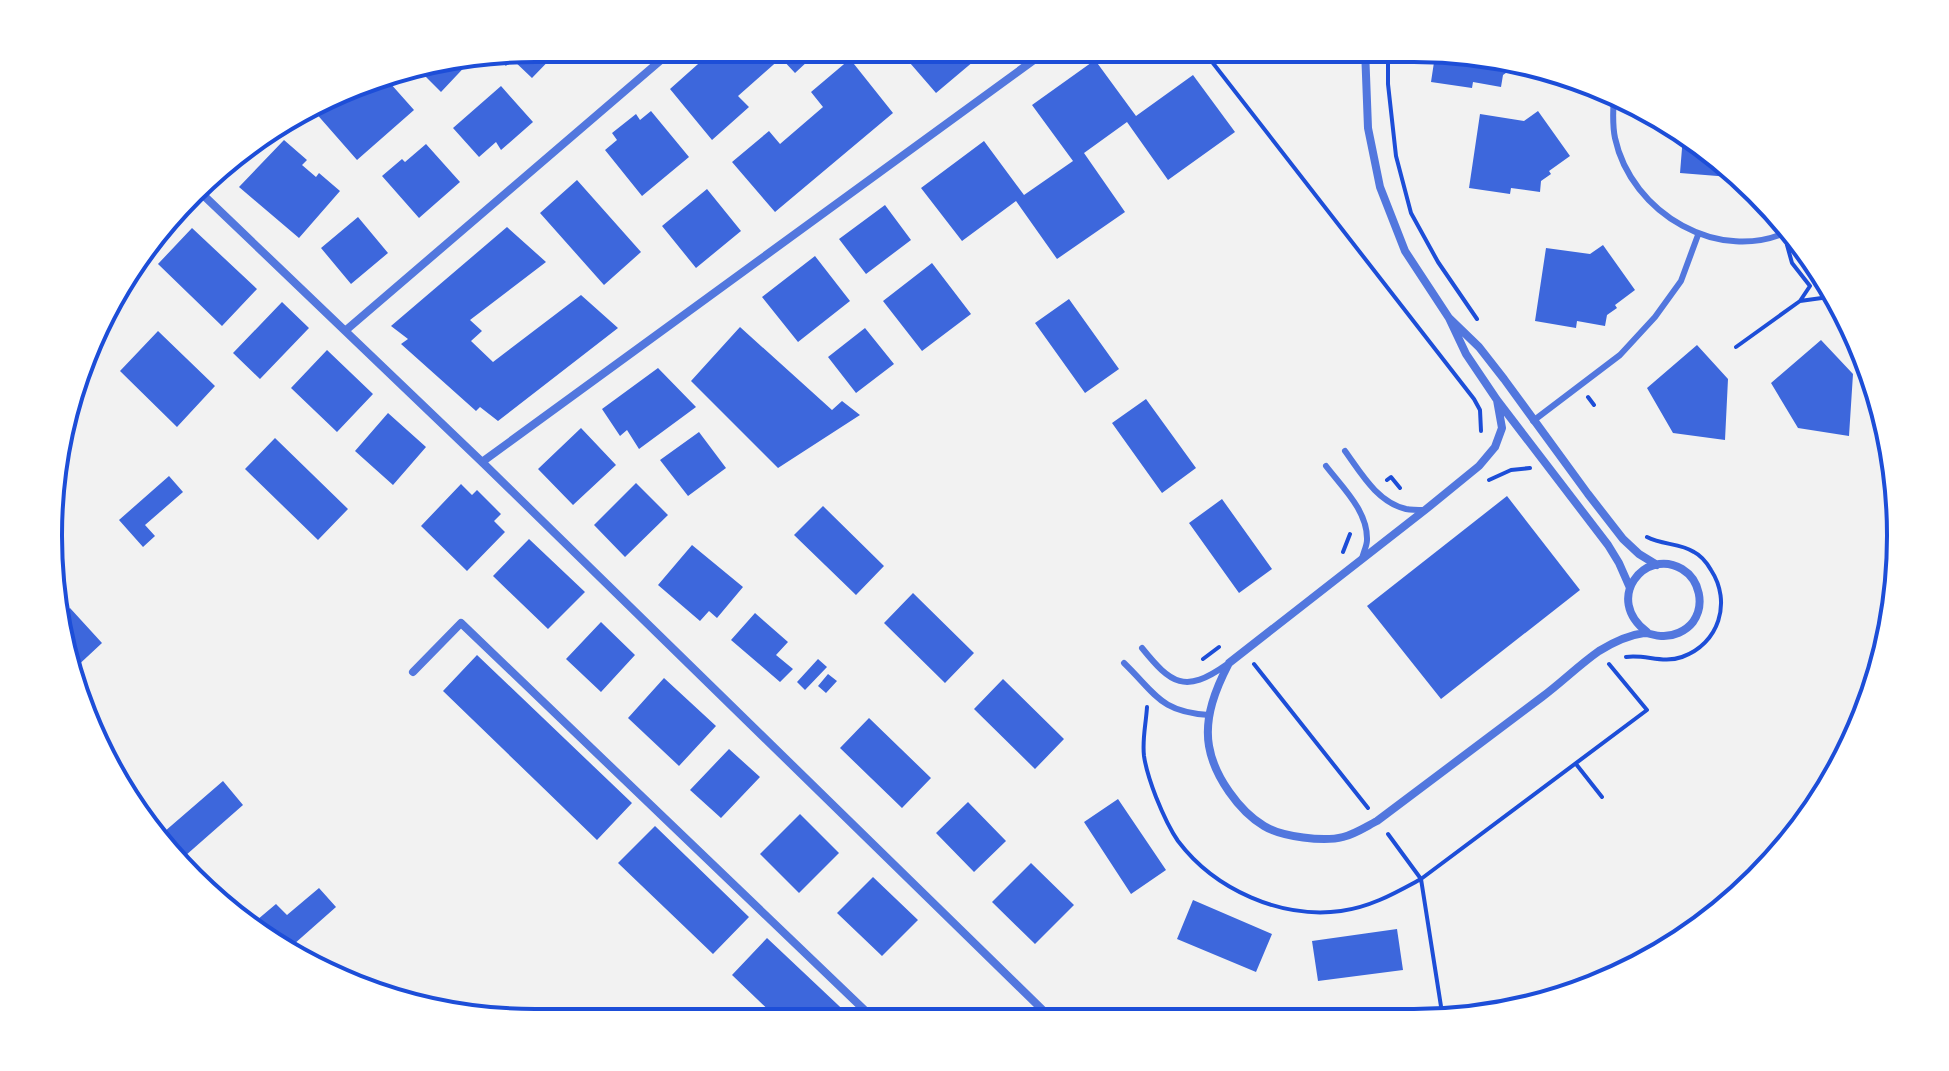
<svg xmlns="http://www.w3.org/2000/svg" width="1949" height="1071" font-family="'Noto Sans',sans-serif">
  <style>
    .building { fill: #3d67dc }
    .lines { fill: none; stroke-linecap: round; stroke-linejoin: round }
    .path { stroke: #1d4ed8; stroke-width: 4 }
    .service { stroke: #5277de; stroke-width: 6 }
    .minor { stroke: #5277de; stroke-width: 8 }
    .rim { fill: none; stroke: #1d4ed8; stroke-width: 4 }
  </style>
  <rect width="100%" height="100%" fill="#f2f2f2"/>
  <path class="building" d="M536,48H561L532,78L512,59L506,66L494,55Z
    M716,48H822L795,73L781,58L738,96L749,107L712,140L670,89Z
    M897,48H963L974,61L936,93Z
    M1238,49H1250L1246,59Z
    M1436,49H1445L1517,61L1511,65L1513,68L1503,75L1501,87L1473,82L1472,88L1431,82Z
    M473,58L441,92L417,68L430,66Z
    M850,59L893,113L775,212L732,162L769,131L780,144L823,107L811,92Z
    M1095,60L1136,116L1193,75L1235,132L1168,180L1127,122L1084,153L1125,212L1057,259L1016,201L962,241L921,188L984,141L1024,195L1073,161L1032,105Z
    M378,74H382L414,110L357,160L314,111L321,105Z
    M501,86L533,122L501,150L496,142L479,157L453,128Z
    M651,111L689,157L642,196L605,150L617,140L612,133L636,114L640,120Z
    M1538,111L1570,156L1549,171L1551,174L1541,181L1540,192L1511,188L1510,194L1469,188L1480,114L1524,121Z
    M1683,136L1730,177L1680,173Z
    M284,140L307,160L302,165L316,177L319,173L340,191L299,238L239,187Z
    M426,144L460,182L419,218L382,176L402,159L405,162Z
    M577,180L641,252L604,285L540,213Z
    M707,189L741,231L696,268L662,226Z
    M885,205L911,240L866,274L839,239Z
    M358,217L388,253L351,284L321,248Z
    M507,227L546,262L470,320L482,331L471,341L493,362L581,295L618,328L498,421L480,407L476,411L401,344L408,339L391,326Z
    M192,228L257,289L222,326L158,264Z
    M1603,245L1635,290L1615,305L1617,308L1607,315L1605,326L1577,321L1576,328L1535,321L1546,248L1590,254Z
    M815,256L850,301L798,342L762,297Z
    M932,263L971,314L922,351L883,301Z
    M1069,299L1119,369L1085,393L1035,323Z
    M282,302L309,328L260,379L233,353Z
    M740,327L832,410L842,401L860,415L778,468L691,381Z
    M865,328L894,364L856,393L828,357Z
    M158,331L215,386L177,427L120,371Z
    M1821,340L1853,374L1849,436L1798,428L1771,383Z
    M1697,345L1728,379L1725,440L1673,433L1647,388Z
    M327,350L373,394L337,432L291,388Z
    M658,368L696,407L639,449L627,430L620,436L602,409Z
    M1146,399L1196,468L1162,493L1112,423Z
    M388,413L426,447L393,485L355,451Z
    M581,428L616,465L573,505L538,469Z
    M699,432L726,468L688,496L660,460Z
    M275,438L348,509L318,540L245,469Z
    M169,476L183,492L145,525L155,536L143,547L119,520Z
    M636,483L668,515L625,557L594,525Z
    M461,484L472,495L477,490L501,514L494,521L505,532L467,571L421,526Z
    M1507,496L1580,590L1441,699L1367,606Z
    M1222,499L1272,569L1239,593L1189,523Z
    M823,506L884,566L856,595L794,535Z
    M529,539L585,592L548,629L493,576Z
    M692,545L743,587L717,618L709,611L700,621L658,585Z
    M913,593L974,653L945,683L884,623Z
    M70,608L102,643L73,670L61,617Z
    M755,613L788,642L776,655L793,669L780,682L731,640Z
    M601,622L635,655L601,692L566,659Z
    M477,655L632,803L597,840L443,691Z
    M818,659L827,667L805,690L797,682Z
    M828,674L837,681L826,693L818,686Z
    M664,678L716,726L679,766L628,718Z
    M1003,679L1064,739L1035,769L974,709Z
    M869,718L931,778L902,808L840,748Z
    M729,749L760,777L721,818L690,790Z
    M223,781L243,805L177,863L168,855L157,838Z
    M1118,799L1166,870L1131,894L1084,822Z
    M968,802L1006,841L974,872L936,833Z
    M800,814L839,853L799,893L760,854Z
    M655,826L749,917L713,954L618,863Z
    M1031,863L1074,905L1035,944L992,902Z
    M873,877L918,920L882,956L837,913Z
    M319,888L336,907L285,952L251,925L276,904L287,915Z
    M1193,900L1272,934L1256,972L1177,939Z
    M1397,929L1403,970L1318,981L1312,941Z
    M767,938L855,1021H780L732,975Z
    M413,998L422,1008L405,1004Z"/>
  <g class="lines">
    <path class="path" d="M1202,49L1474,399L1480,410L1481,431
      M1388,49V84L1396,156L1411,213L1438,262L1477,319
      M213,185L280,127
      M1787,245L1792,263L1810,286L1800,301
      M1736,347L1800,301L1829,297
      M1588,397L1594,405
      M1387,480L1391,477L1400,488
      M1489,480L1511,470L1530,468
      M1343,552L1350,534
      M1626,657C1645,654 1663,664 1682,657C1719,644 1732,602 1711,570C1707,563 1702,556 1694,552C1680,543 1662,545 1647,537
      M1203,659L1219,647
      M1254,664L1368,808
      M1147,707C1146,724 1142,739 1144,756C1146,770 1151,784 1156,797C1162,812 1169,828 1178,841C1215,890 1281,919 1341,911C1371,907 1395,893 1421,879L1647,710L1609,664
      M1576,764L1602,797
      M1388,834L1421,879L1443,1019"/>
    <path class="service" d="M1614,95C1613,109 1612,124 1615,138C1631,213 1720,266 1791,230
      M1533,421L1620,355L1655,317L1681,281L1698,235
      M1345,451C1361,473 1377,502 1406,509C1412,510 1419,510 1425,510
      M1326,466C1342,487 1368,511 1367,540C1367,546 1363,553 1362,559
      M1142,648C1171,684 1185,694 1226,665
      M1124,663C1156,694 1160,712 1209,715"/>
    <path class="minor" d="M1365,49L1368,128L1380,187L1405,251L1449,318
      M199,191L482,462L1053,1020
      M345,331L675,48
      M1497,400L1502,428L1495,447L1479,466L1425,510L1229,663C1216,688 1204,717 1209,746C1214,776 1239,811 1264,826C1282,837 1324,842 1343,837C1355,834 1367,826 1377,821C1432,780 1487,738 1542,697C1562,682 1579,665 1599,651C1612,643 1629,635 1644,633C1650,633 1655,636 1661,636C1673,637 1686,631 1693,622C1705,605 1700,580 1682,569C1645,547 1603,599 1647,632
      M482,462L1049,49
      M1630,588L1619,563L1608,545L1497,400L1466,354L1449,318L1479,347L1504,379L1588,494L1623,539L1639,554L1657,565
      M413,672L461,623L876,1021"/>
  </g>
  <path d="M0 0H1949V1071H0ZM535 62H1414A473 473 0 0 1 1887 535V536A473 473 0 0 1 1414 1009H535A473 473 0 0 1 62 536V535A473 473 0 0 1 535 62Z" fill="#fff" fill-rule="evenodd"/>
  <path class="rim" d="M535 62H1414A473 473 0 0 1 1887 535V536A473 473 0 0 1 1414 1009H535A473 473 0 0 1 62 536V535A473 473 0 0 1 535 62Z"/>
</svg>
